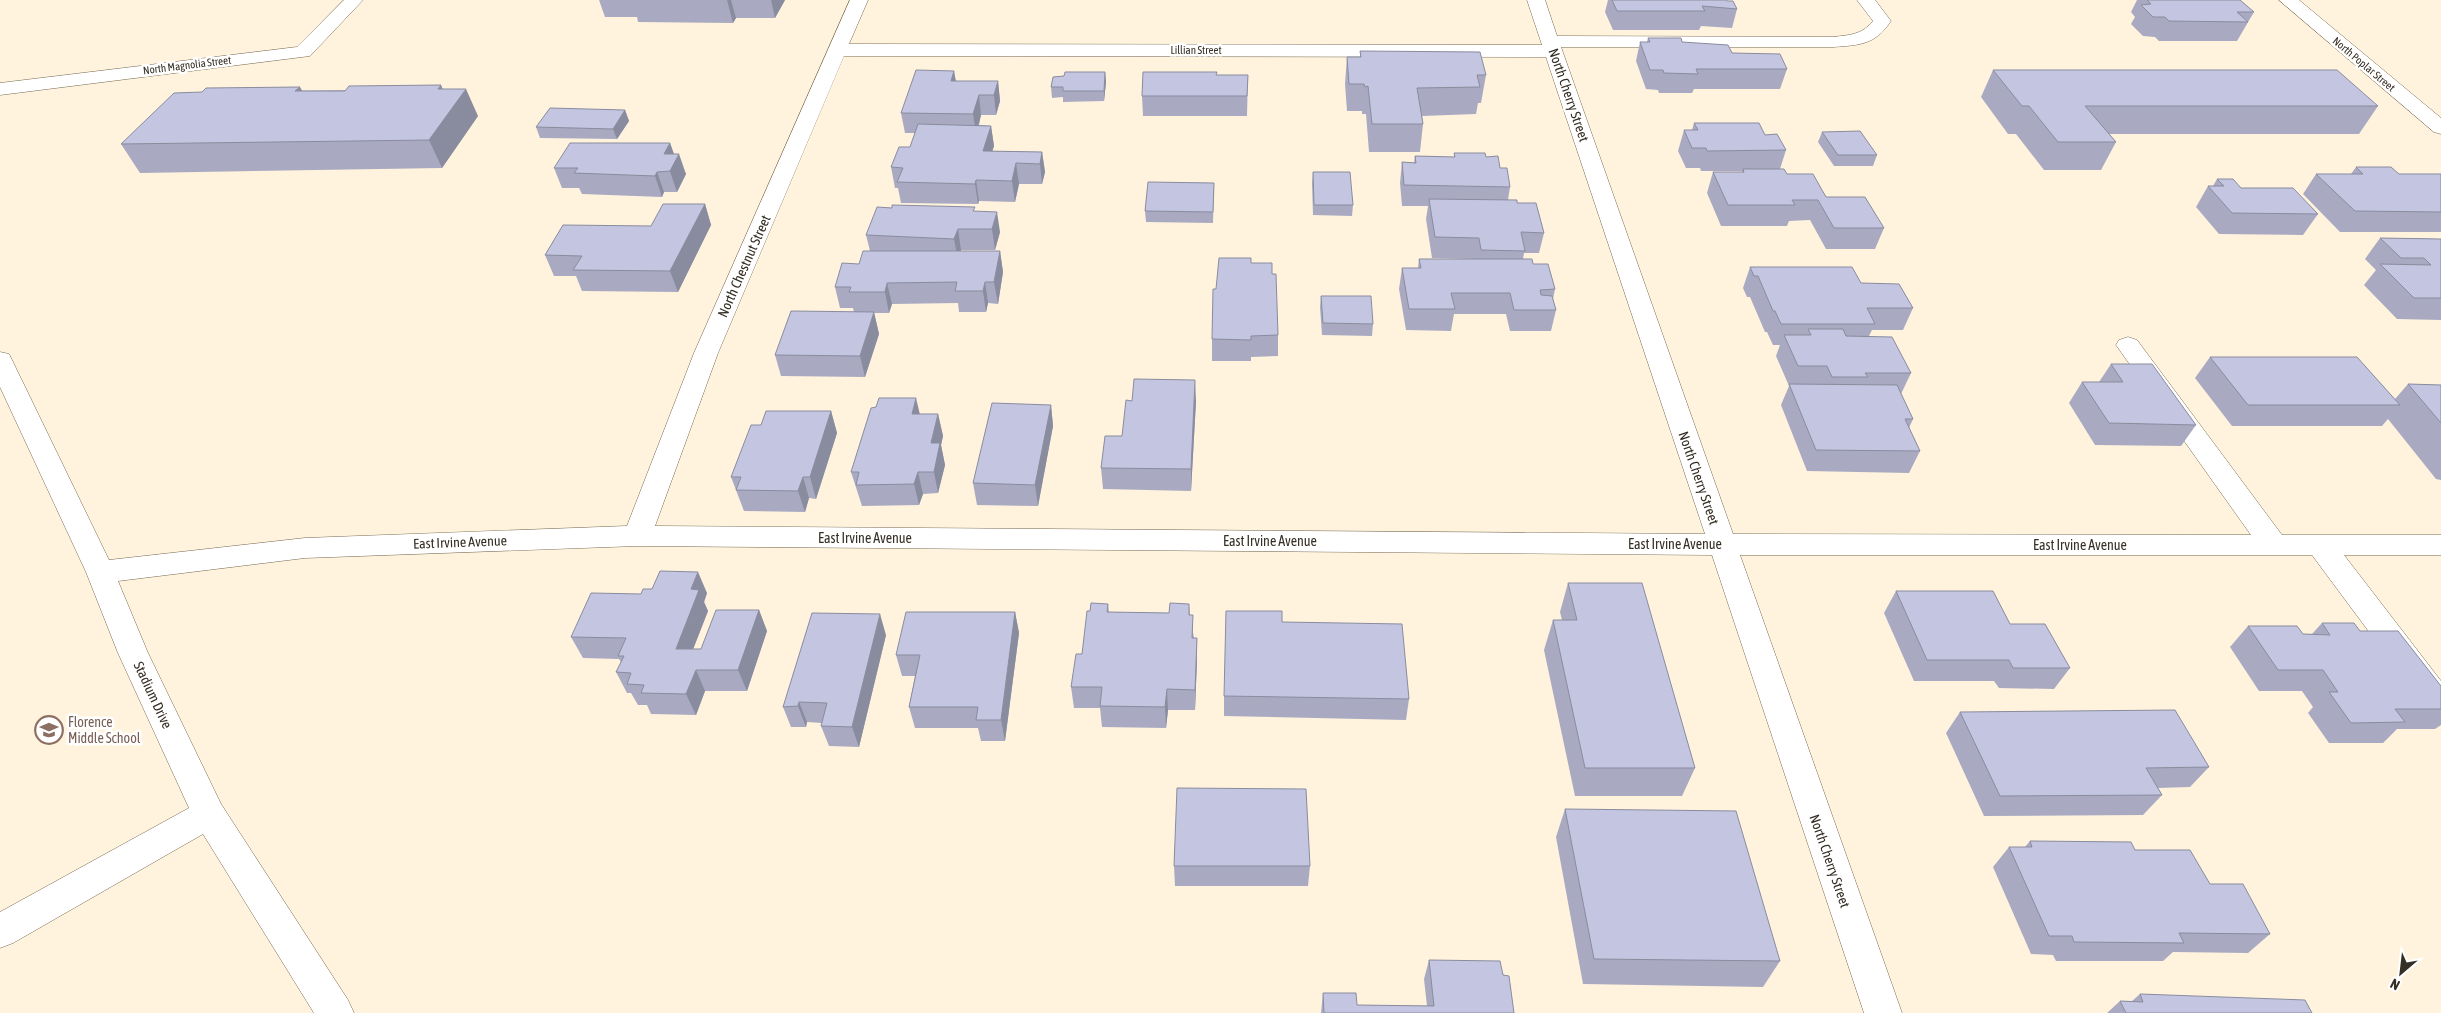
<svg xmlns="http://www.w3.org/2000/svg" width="2441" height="1013" font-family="'Asap Condensed',sans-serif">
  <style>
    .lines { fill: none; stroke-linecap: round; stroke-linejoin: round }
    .minor-casing { stroke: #776953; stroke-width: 1 }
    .minor { fill: #fff; fill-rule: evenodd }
    .wall { fill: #a9aac2 }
    .shaded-wall { fill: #898b9e }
    .building { fill: #c4c6e1; stroke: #898b9e }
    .labels { text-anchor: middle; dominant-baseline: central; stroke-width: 5; stroke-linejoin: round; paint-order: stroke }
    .far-street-label { font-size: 11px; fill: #352f25; stroke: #fff }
    .street-label { font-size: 14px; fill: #352f25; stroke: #fff }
    .education-label { font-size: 14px; fill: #785e54; stroke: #fff; text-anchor: start }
  </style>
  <rect width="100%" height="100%" fill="#fff3de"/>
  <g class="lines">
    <defs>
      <path id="minor" d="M344,0H363L310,56L0,95V83L297,47Z
        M850,0H868L849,44L1542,45L1527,0H1545L1557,36L1833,37C1849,35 1862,35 1873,21L1857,0H1875L1891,21C1875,45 1860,45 1833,47H1561L1733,534L2251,535L2116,345L2119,340L2128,337L2137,340L2282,535H2441V555H2344L2441,681V718L2430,714L2312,555H1740L1902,1013H1864L1712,555L637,546L305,558L118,581L148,653L221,804L348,1000L354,1013H314L203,834L13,943L0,948V912L189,808L118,653L86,572L0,387V352L9,354L12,360L109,560L305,538L627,526L694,353ZM844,56L1546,57L1705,534L655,526L718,353Z
        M2279,0H2299L2441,118V134L2434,132Z"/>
    </defs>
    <use href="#minor" class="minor-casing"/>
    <use href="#minor" class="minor"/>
  </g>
  <path class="wall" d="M599,0H785L775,18H736L733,23L638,22L637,17H605Z
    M1608,0H1726L1737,9L1732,28L1701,26L1699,30H1613L1605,12Z
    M2137,0H2240L2254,12L2237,41H2159L2155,37L2143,36L2131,24L2135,17L2131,12Z
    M1648,38L1682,42L1732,53L1787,69L1780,89H1694L1692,93H1659L1658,90L1646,89L1636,61L1640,42H1647Z
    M1360,51L1486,75L1481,103H1478L1476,114L1422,116L1423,124L1420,152H1369L1366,114H1362V111H1347L1345,84L1347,57H1360Z
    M1993,70L2378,106L2359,134H2109L2116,142L2101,170H2044L2016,134H2008L1981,97Z
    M954,71L956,81H998L1000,101L996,115H981L979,125L991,126L994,146L992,151L1042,152L1045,172L1042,184H1019L1015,202L979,201L978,204L901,203L898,188H895L891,167L910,147L915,133H905L901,113Z
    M1105,72L1106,82L1104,101L1063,102V97L1052,98L1051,87L1064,76Z
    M1217,75H1248L1247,116H1143L1142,96Z
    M442,89L478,116L442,168L140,173L121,144L202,92Z
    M625,110L629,121L617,139L540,138L536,127Z
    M1694,123L1765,135L1786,150L1780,169L1787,174L1826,197L1884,228L1875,249H1826L1810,220L1789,221L1787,226H1721L1707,193L1713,172H1742V171H1701L1700,168H1686L1678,151L1684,130H1692Z
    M1822,132L1877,155L1873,166H1834L1818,142Z
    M670,143L674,154L686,174L677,192H664L662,197L582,194L579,188H562L554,168Z
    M1454,153L1486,157L1500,168L1510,187L1508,200L1517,203L1544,233L1539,253H1524L1523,259L1533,264L1555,289L1553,299L1556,310L1551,331H1510L1506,314H1454L1451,331L1406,330L1399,289L1402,268H1418L1419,259H1475L1432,258L1426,219L1428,206H1402L1400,183L1402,162L1414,163L1415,156L1454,157Z
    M2356,167L2399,174H2441V232H2340L2303,194L2316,174H2351Z
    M1313,172L1353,205L1352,216L1313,215L1312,183Z
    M2217,179L2241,188L2318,214L2303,235L2219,234L2196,207L2208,186H2213Z
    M1214,183L1213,223L1146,222L1145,211Z
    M705,204L711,225L678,292L582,291L576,276H554L545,255L651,226Z
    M975,211L1000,232L995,250H961V251H1000L1003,272L998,304L988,303L986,312H959L958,303L892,304L889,313H874L879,334L865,377L781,376L775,355L854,312L853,308H840L835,287L859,264L870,251L866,235Z
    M2380,238L2441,239V320L2397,319L2364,285L2376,270L2365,259Z
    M1251,263L1272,274L1278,335V356L1251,357V361H1212V339Z
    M1750,267L1861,283L1913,308L1903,330H1872L1869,336L1911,373L1901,394L1913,419L1909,428L1920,451L1909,473L1807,471L1781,405L1789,386L1776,356L1780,345H1773L1767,332H1765L1750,297H1747L1743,288Z
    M1321,296L1373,324L1372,336L1322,335L1320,307Z
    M2210,357L2395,399L2408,384L2441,385V480L2436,479L2388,419L2382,426H2232L2195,378Z
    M2111,364L2196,425L2181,446L2095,445L2069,403L2082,382H2099Z
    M1196,401L1191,491L1103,489L1101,468L1122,436Z
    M1051,405L1053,426L1038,506L977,505L973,483Z
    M831,411L837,433L816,499L809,498L805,512L744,511L731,477L761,425Z
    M919,414H938L943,436L941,445L945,465L938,493L923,494L919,505L862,506L851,472Z
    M1568,583L1695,768L1682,796H1575L1544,650L1553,620H1562L1560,612Z
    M1896,591L2010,624L2070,668L2054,689L1999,688L1994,681H1914L1884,613Z
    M707,593L704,602L708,611L693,649H701L759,610L767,631L747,691H705L696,715L651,714L647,705H638L631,693H627L616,672L621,662L619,659L583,658L571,637L641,594Z
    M1108,604L1109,612L1169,613L1189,604L1190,615L1194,638H1197V659L1195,710H1168L1166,728L1102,727L1100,708H1074L1071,687L1082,654L1090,611Z
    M1015,612L1019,633L1005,741H981L978,728H915L909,707L915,676H902L896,655Z
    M1282,622L1409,699L1406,720L1224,716V696Z
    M2322,623L2360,631L2441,686V725L2435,729H2397L2383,743H2329L2308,713L2313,707L2302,691H2259L2230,647L2248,626L2303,634H2312Z
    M886,635L859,747L829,746L821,726L822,723L807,722L806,727H791L783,707Z
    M1960,712L2209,767L2190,787L2158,788L2162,795L2143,815L1984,816L1946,733Z
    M1565,809L1780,961L1763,987L1583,984L1556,837Z
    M2030,841L2135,850L2210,884L2270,934L2248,953L2173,952L2163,961H2056L2053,955L2031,954L1993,867L2009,847H2025Z
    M1174,866H1310L1308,886H1175Z
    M1429,960L1503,975L1514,1013H1321L1323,993L1357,1005L1427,1006L1424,979Z
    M2140,994L2312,1013H2107L2120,1001H2132Z"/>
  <path class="shaded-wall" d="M727,0H731L736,18L733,23Z
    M771,0H785L775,18Z
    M954,71L957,91L951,81Z
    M1105,72L1106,82L1104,101V91Z
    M998,81L1000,101L996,115L994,95Z
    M441,85L451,109L466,89L478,116L442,168L429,140L438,89Z
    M300,87L315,114L295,91Z
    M979,95L981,115L976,134L973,114Z
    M625,110L629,121L617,139L613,129Z
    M991,126L994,146L986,171L983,151Z
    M670,143L676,160L679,154L686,174L677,192L664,154Z
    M1042,152L1045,172L1042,184L1040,164Z
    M1016,163L1019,184L1015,202L1012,181Z
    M657,172L664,192L662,197L655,176Z
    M976,180L979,201L978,204L975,184Z
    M705,204L711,225L678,292L670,271Z
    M997,212L1000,232L995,250L992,229Z
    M958,229L961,250L958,260L954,239Z
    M1000,251L1003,272L998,304L994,282Z
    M985,282L988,303L986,312L983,291Z
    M887,283L892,304L889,313L885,292Z
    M874,312L879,334L865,377L860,356Z
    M1195,380L1196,401L1191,491V469Z
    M916,398L921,419L912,414Z
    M1051,405L1053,426L1038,506L1035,485Z
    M831,411L837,433L816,499L810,477Z
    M938,414L943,436L941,445L945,465L938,493L934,472L931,443Z
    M918,472L923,494L919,505L914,484Z
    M803,477L809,498L805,512L798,491Z
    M698,572L707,593L704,602L708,611L685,670L676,649L691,589Z
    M759,610L767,631L747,691L738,670Z
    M1015,612L1019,633L1005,741L1001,720Z
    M880,614L886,635L859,747L852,727Z
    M1197,638V659L1195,710V690Z
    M696,670L705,691L696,715L686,694Z
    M1167,689L1168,710L1166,728L1165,707Z
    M799,702L807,722L806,727L798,706Z"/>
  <path class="building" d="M1612,0H1726L1727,1H1733L1737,9L1702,6L1705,11H1617Z
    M2147,0H2240L2254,12H2237L2248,22L2169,21L2165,17H2153L2141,5L2151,4Z
    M1648,38H1681L1682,42L1728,45L1732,53L1780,54L1787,69H1696L1698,74L1664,73L1663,70H1650L1640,42H1650Z
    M1360,51L1480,52L1486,75H1477L1480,87L1417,88L1423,124H1372L1368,86L1365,87L1364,84H1349L1347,57H1361Z
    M916,70L954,71L951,81H998L994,95H979L973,114L901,113Z
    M1993,70H2337L2378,106H2085L2116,142H2058L2029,106H2022Z
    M1065,72H1105L1104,91H1063V87H1051L1053,77L1064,76Z
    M1143,72H1217L1216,75H1248L1247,96H1142Z
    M441,85L438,89H466L429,140L121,144L174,93L202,92L206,88L300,87L295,91H345L349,86Z
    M550,108L625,110L613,129L536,127Z
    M1694,123H1759L1765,135L1777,134L1786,150L1707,151L1706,148H1692L1684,130H1698Z
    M918,124L991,126L983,151L1042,152L1040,164L1016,163L1012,181L976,180L975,184L897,182L903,168L891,167L899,147H910Z
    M1860,131L1877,155H1838L1822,132Z
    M570,143H670L664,154H679L670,171L657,172L655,176L574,173L578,168H554Z
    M1454,153H1485L1486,157L1498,156L1500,168H1507L1510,187L1404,185L1402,162L1416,163L1415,156L1455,157Z
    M2356,167H2391L2399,174H2441V212L2355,211L2316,174H2363Z
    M1743,169H1784L1787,174H1813L1826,197H1865L1884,228H1834L1818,200H1792L1795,205H1728L1713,172H1744Z
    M1313,172H1350L1353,205H1314Z
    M2217,179H2233L2241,188H2293L2318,214L2232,213L2208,186H2224Z
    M1148,182L1214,183L1213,212L1145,211Z
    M1429,199L1517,200V203H1536L1544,233L1521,232L1525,251L1481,250L1479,238L1435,237Z
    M663,204H705L670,271L573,270L582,256L545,255L563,225L651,226Z
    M892,205L975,207L973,211L997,212L992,229H958L954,239L866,235L877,207L892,208Z
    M2380,238L2441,239V298H2414L2380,264L2431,265L2424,258H2401Z
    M863,251H1000L994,282H985L983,291H955L957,282L887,283L885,292H849L851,287H835L842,263L859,264Z
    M1219,258H1251V263H1272V274H1276L1278,335L1251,336V340L1212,339L1213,289H1216Z
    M1419,259H1532L1533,264H1548L1555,289L1540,290L1541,295L1552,296L1556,310H1514L1510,293H1451L1455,309H1409L1402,268H1421Z
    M1750,267H1852L1861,283L1899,284L1913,308H1867L1875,324H1781L1775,311H1773L1758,276H1754Z
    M1321,296H1371L1373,324L1323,323Z
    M791,311L874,312L860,356L775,355Z
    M1808,329H1843L1846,336L1892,337L1911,373H1865L1868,377H1832L1827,366H1798L1784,335H1811Z
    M2210,357H2357L2400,405H2248Z
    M2111,364H2152L2196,425L2109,423L2082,382H2123Z
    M1134,379L1195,380L1191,469L1101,468L1105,436H1122L1126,400L1132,401Z
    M1789,384L1897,385L1913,419H1905L1920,451L1816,450Z
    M2408,384L2441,385V423Z
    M879,398H916L912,414H938L931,443H940L934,472H918L914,484L856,485L859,472H851L871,408L876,407Z
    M992,403L1051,405L1035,485L973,483Z
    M766,411H831L810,477H803L798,491L736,490L741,477H731L751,425H761Z
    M660,571L698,572L691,589L699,590L676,649H701L716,610H759L738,670H696L686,694L641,693L644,685L627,684L631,673L616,672L624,656H618L626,638L571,637L591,593L641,594L643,589H652Z
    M1568,583H1642L1695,768H1585L1553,620H1577Z
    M1896,591H1993L2010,624H2045L2070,668H2013L2009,660H1927Z
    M1091,603L1108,604L1107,612L1169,613L1170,603L1189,604V615H1193L1192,638H1197L1195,690L1167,689L1165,707L1100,706L1102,687H1071L1076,654H1082L1087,611H1090Z
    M1226,611H1282V622L1402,624L1409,699L1224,696Z
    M906,612H1015L1001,720H976L978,707H909L920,655H896Z
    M812,613L880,614L852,727L821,726L827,703L799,702L798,706L783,707Z
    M2322,623H2354L2360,631H2398L2441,686V709H2395L2405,722L2351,723L2329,692H2338L2323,670H2278L2248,626H2297L2303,634L2330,635Z
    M2175,710L2209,767L2146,768L2162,795L2000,796L1960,712Z
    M1177,788L1306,789L1310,866H1174Z
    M1565,809L1736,811L1780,961L1594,959Z
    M2030,841L2131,842L2135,850H2190L2210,884H2243L2270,934L2179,933L2184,943L2074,942L2072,936H2049L2009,847H2032Z
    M1429,960L1500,961L1503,975L1509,976L1514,1013H1324L1323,993H1356L1357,1005L1434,1006Z
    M2140,994L2305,1000L2312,1013H2126L2120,1001L2143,1002Z"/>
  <defs>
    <symbol id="school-ring" viewBox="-11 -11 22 22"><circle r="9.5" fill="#fff" stroke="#8d6e63" stroke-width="1.5"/><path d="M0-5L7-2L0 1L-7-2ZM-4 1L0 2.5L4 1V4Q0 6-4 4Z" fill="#8d6e63"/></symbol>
  </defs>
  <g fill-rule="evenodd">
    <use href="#school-ring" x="33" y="714" width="32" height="32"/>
  </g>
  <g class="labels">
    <g class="far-street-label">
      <text x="1196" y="50">Lillian Street</text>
      <text transform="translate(2364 64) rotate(40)">North Poplar Street</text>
      <text transform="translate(187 65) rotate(-7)">North Magnolia Street</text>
    </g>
    <g class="street-label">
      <text transform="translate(1569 95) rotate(71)">North Cherry Street</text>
      <text transform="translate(744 266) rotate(-66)">North Chestnut Street</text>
      <text transform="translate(1699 478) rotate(71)">North Cherry Street</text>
      <text x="865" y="538">East Irvine Avenue</text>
      <text x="1270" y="541">East Irvine Avenue</text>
      <text transform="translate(460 542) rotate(-2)">East Irvine Avenue</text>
      <text x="1675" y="544">East Irvine Avenue</text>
      <text x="2080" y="545">East Irvine Avenue</text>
      <text transform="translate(153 695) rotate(65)">Stadium Drive</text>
      <text transform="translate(1830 861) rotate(71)">North Cherry Street</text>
    </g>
    <g class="education-label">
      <text x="68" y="722">Florence<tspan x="68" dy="16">Middle School</tspan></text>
    </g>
  </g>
  <g transform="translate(2401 973) rotate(208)" stroke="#ffffff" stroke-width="4" paint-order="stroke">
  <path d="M0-4L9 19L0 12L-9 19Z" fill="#352f25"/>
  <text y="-8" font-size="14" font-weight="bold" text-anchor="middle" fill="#352f25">N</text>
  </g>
</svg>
